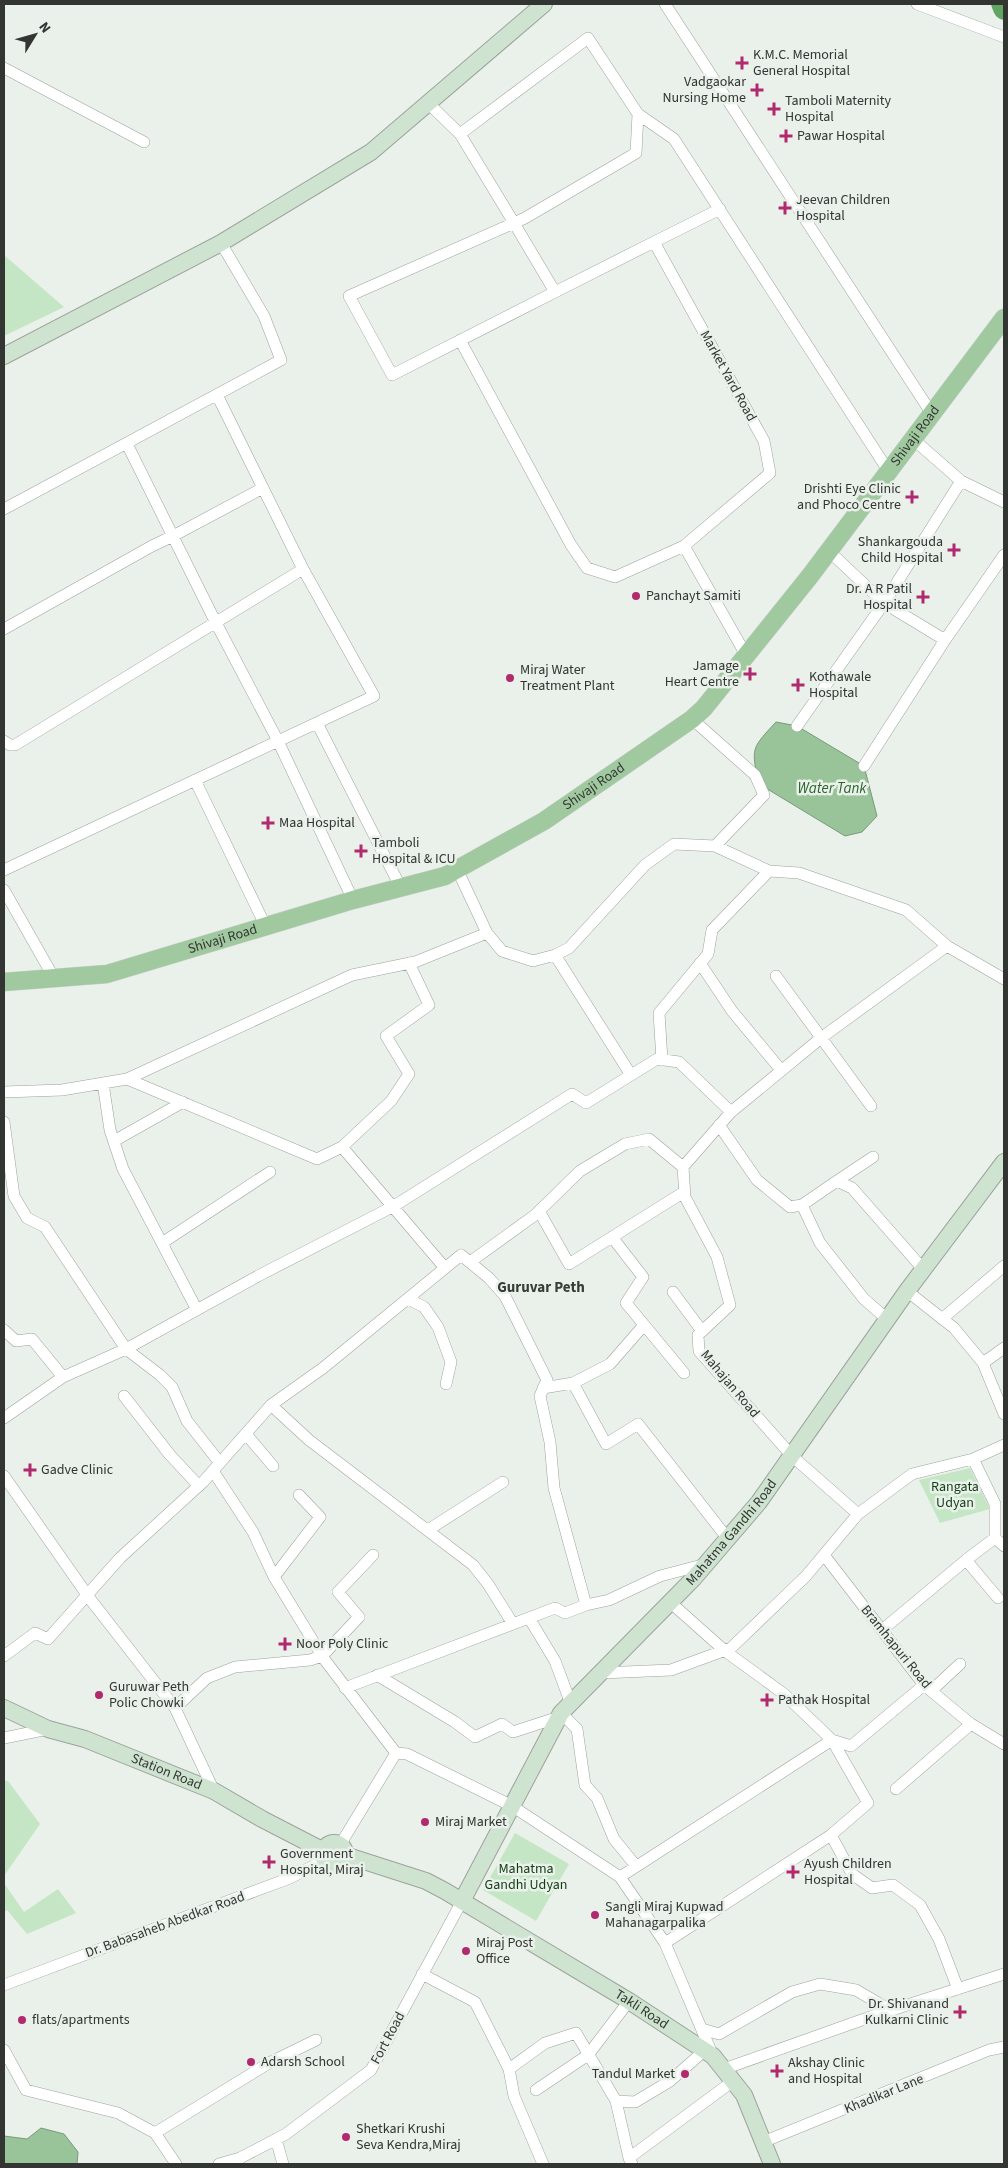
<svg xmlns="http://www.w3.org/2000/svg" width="1008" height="2168" font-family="'Source Sans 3',sans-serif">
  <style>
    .green { fill: #c5e6c4 }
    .water { fill: #99c499; stroke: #7a997a }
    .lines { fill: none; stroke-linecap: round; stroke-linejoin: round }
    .street-casing { stroke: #9ca39c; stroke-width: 12 }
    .secondary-casing { stroke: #9ca39c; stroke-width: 18 }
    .primary-casing { stroke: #cecfce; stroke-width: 19 }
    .highway-casing { stroke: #cecfce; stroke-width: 22 }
    .street { stroke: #fff; stroke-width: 11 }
    .secondary { stroke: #cfe4d0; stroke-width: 16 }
    .primary { stroke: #a0c9a0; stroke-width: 18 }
    .highway { stroke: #60a561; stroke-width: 21 }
    .poi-dot { fill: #b12a6e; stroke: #eaf1ea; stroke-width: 2 }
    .labels { text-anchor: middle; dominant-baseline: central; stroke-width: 5; stroke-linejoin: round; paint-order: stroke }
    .poi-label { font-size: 14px; fill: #323532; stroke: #eaf1ea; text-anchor: start }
    .street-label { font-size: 14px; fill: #323532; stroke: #eaf1ea }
    .park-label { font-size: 14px; fill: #0f3c13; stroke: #eaf1ea }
    .water-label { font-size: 15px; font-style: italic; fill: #29642c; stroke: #eaf1ea }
    .neighbourhood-label { font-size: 15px; font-weight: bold; fill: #383d37; stroke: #eaf1ea }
  </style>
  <rect width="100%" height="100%" fill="#eaf1ea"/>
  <path class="green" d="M4,255L64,307L4,336Z
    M970,1468L990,1509L940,1523L919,1480Z
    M4,1781H8L40,1824L4,1876Z
    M515,1833L569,1864L536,1921L483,1890Z
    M4,1883L24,1912L58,1889L76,1913L27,1934L7,1910L4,1912Z"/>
  <path class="water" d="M776,722L797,726L864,766L877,816L862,832L845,836L759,784C751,748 751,749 776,722Z
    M41,2128L64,2134L78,2152L77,2164H4V2136L27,2139Z"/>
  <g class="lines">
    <defs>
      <path id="street" d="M665,4L932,414
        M917,4L1004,37
        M4,68L144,142
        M428,103L460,134L514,223L525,218L636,153L638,114
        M460,134L588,38L638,114L674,139L889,472
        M654,242L720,209
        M555,292L392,375L349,296L514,223L555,292L654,242L764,441L770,473L684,546L746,655
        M460,340L571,545L587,568L615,577L684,546
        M913,439L961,481L1004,502
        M127,444L215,621L278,741L353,900
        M4,509L281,360L264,316L221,243
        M829,551L884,603L945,640
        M4,629L152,546L173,536L263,488
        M692,719L755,775L764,795L715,846
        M317,723L401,888
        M797,726L884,603L961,481
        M4,741L10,745H15L303,569
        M864,766L945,640L1004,555
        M195,780L266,927
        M457,869L487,933
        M4,870L374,696L303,569L217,395
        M4,890L54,978
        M555,955L631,1075
        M700,963L732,1011L781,1070
        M776,976L871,1106
        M662,1060L659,1013L708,954L712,930L769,871
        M127,1079L317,1159L342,1147L391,1101L409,1074L386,1036L429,1005L409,963
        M103,1083L110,1130L123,1169L197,1310
        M4,1092L62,1090L127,1079L352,975L415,962L487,933L502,951L533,961L555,955L569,948L645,865L674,844L715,846L769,871L799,873L906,910L947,946L1004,979
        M731,1112L683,1167L685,1197L717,1257L730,1305L698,1335L699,1351L792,1456L858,1514
        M4,1122L14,1196L27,1218L45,1227L126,1349L160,1375L172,1387L187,1421L220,1463
        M719,1125L757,1180L790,1207L802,1205L820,1243L864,1299L887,1319
        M114,1141L183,1102
        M342,1147L445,1268
        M837,1181L873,1157
        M802,1205L837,1181L852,1188L923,1269
        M539,1211L569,1264L684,1192
        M612,1237L643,1277L626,1303L684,1373
        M162,1243L270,1172
        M470,1262L535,1215L580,1171L625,1144L649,1139L683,1167
        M907,1291L954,1328L983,1363L1004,1414
        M673,1292L702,1331
        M408,1299L424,1307L438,1327L451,1362L446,1384
        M942,1319L1004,1266
        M4,1330L16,1341L32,1339L63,1377
        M983,1363L1004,1348
        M573,1383L606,1444L638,1424L728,1539
        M543,1388L573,1383L610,1364L644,1325
        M124,1396L170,1455L199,1486
        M271,1405L309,1440L473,1565L488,1584L513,1624
        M4,1418L63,1377L126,1349L258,1276L394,1206L572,1094L586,1103L657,1059L679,1062L731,1112L821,1038L947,946
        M246,1434L273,1466
        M973,1459L995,1504V1538L1004,1546
        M213,1471L253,1532L274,1577L324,1659L396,1753
        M4,1476L90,1599L175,1708L214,1791
        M428,1530L503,1482
        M824,1555L924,1685L971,1724L1004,1744
        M966,1560L998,1598
        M274,1577L320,1517L299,1495
        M529,1618L555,1661L571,1704
        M882,1630L966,1560L995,1538
        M4,1656L35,1633L48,1639L120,1558L203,1482L271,1405L323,1368L461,1255L489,1278L505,1296L547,1380L540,1396L550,1442L554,1488L586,1605
        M601,1673L671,1670L731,1648L806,1576L858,1514L912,1474L973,1459L1004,1445
        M377,1675L455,1722L475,1737L502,1724L513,1732L559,1717
        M345,1688L555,1608L565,1613L586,1605L609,1600L660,1576L706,1564
        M931,1691L960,1664
        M175,1708L207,1678L235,1667L310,1660L322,1656L359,1617L338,1592L373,1555
        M561,1713L577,1729L585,1785L597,1798L614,1839L636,1866
        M4,1738L48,1729
        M896,1789L971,1724
        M831,1835L852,1874L872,1888L893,1885L920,1905L939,1939L958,1989
        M340,1845L396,1753L407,1754L512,1806L620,1877L832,1740L851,1746L924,1685
        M620,1877L665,1943L713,2056
        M665,1943L831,1835L868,1803L832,1740L784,1694L725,1651L670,1602
        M422,1974L475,2002L509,2069L514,2096L543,2164
        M4,1985L290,1878L325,1860
        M702,2029L719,2034L792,1992L820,1984L856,1990L890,2010
        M4,2050L26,2090L118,2113L155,2133L176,2164
        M509,2069L545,2043L576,2033L616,2101L635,2102L670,2081L705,2050
        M724,2069L873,2016L1004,1974
        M536,2090L588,2055L629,2001
        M616,2101L629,2158
        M155,2133L269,2063L316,2040
        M276,2139L283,2164
        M763,2142L989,2050L1004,2047
        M219,2164L240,2158L286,2134L371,2070L462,1901
        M632,2164L629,2158L733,2081"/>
      <g id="secondary">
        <path d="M4,356L221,243L371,152L544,4"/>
        <path id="s1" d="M4,1708L48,1729L85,1739L214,1791L262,1819L324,1851"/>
        <circle cx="334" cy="1854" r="11"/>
        <path id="s2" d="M345,1855L426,1881L445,1891L629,2001L713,2056L744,2095L772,2164"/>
        <path id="s3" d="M462,1901L561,1713L693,1579L759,1502L907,1291L1004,1162"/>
      </g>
      <g id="primary">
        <path id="s4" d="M4,982L107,974L353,900L445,876L544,821L692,719L704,708L810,576L1004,318"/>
      </g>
      <path id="highway" d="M1002,4L1004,9"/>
    </defs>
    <use href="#street" class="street-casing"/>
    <use href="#secondary" class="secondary-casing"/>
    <use href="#primary" class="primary-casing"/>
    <use href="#highway" class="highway-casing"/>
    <use href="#street" class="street"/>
    <use href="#secondary" class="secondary"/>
    <use href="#primary" class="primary"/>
    <use href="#highway" class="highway"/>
  </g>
  <g class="poi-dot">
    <path d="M739.5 55.5h5v5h5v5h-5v5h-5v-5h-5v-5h5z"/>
    <path d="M754.5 82.5h5v5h5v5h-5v5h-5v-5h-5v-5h5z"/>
    <path d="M771.5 101.5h5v5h5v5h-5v5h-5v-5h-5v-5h5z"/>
    <path d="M783.5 128.5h5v5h5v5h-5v5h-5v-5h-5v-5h5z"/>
    <path d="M782.5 200.5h5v5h5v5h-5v5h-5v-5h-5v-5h5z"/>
    <path d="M909.5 489.5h5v5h5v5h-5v5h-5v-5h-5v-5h5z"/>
    <path d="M951.5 542.5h5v5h5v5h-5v5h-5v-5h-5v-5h5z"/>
    <circle cx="636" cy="596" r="5"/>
    <path d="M920.5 589.5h5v5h5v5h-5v5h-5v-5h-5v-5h5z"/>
    <path d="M747.5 666.5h5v5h5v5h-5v5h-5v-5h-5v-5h5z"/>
    <circle cx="510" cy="678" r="5"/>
    <path d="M795.5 677.5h5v5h5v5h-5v5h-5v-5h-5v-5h5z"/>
    <path d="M265.5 815.5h5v5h5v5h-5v5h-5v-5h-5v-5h5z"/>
    <path d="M358.5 843.5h5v5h5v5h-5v5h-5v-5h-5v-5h5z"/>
    <path d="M27.5 1462.5h5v5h5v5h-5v5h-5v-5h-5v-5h5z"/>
    <path d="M282.5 1636.5h5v5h5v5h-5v5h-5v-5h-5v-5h5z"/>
    <circle cx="99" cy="1695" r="5"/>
    <path d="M764.5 1692.5h5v5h5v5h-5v5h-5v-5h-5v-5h5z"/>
    <circle cx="425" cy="1822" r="5"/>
    <path d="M266.5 1854.5h5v5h5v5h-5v5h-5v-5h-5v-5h5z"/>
    <path d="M790.5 1864.5h5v5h5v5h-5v5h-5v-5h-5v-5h5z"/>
    <circle cx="595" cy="1915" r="5"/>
    <circle cx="466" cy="1951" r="5"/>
    <path d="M957.5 2004.5h5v5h5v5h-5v5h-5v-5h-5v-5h5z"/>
    <circle cx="22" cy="2020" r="5"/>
    <circle cx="251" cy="2062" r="5"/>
    <path d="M774.5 2063.5h5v5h5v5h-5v5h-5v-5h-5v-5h5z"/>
    <circle cx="685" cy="2074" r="5"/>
    <circle cx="346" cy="2137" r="5"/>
  </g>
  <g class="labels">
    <g class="poi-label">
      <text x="753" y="55">K.M.C. Memorial<tspan x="753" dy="16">General Hospital</tspan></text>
      <text x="746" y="82" text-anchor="end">Vadgaokar<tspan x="746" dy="16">Nursing Home</tspan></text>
      <text x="785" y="101">Tamboli Maternity<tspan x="785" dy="16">Hospital</tspan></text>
      <text x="797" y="136">Pawar Hospital</text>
      <text x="796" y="200">Jeevan Children<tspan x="796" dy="16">Hospital</tspan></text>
      <text x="901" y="489" text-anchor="end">Drishti Eye Clinic<tspan x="901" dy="16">and Phoco Centre</tspan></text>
      <text x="943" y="542" text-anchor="end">Shankargouda<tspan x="943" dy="16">Child Hospital</tspan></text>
      <text x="912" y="589" text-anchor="end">Dr. A R Patil<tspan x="912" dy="16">Hospital</tspan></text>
      <text x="646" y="596">Panchayt Samiti</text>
      <text x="739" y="666" text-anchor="end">Jamage<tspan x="739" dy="16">Heart Centre</tspan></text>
      <text x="520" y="670">Miraj Water<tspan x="520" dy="16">Treatment Plant</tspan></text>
      <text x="809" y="677">Kothawale<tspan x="809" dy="16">Hospital</tspan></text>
      <text x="279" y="823">Maa Hospital</text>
      <text x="372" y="843">Tamboli<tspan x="372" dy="16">Hospital &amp; ICU</tspan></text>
      <text x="41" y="1470">Gadve Clinic</text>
      <text x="296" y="1644">Noor Poly Clinic</text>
      <text x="109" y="1687">Guruwar Peth<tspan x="109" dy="16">Polic Chowki</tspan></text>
      <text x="778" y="1700">Pathak Hospital</text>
      <text x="435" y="1822">Miraj Market</text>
      <text x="280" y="1854">Government<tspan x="280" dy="16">Hospital, Miraj</tspan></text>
      <text x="804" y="1864">Ayush Children<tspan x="804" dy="16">Hospital</tspan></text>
      <text x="605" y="1907">Sangli Miraj Kupwad<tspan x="605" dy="16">Mahanagarpalika</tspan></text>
      <text x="476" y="1943">Miraj Post<tspan x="476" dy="16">Office</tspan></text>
      <text x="949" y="2004" text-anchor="end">Dr. Shivanand<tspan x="949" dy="16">Kulkarni Clinic</tspan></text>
      <text x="32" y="2020">flats/apartments</text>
      <text x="261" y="2062">Adarsh School</text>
      <text x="788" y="2063">Akshay Clinic<tspan x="788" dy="16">and Hospital</tspan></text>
      <text x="675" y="2074" text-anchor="end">Tandul Market</text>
      <text x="356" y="2129">Shetkari Krushi<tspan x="356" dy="16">Seva Kendra,Miraj</tspan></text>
    </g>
    <g class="street-label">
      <text transform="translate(728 376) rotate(61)">Market Yard Road</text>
      <text stroke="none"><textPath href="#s4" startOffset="1109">Shivaji Road</textPath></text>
      <text stroke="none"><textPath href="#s4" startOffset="629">Shivaji Road</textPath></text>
      <text stroke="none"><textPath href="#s4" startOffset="224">Shivaji Road</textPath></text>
      <text transform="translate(730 1384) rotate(50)">Mahajan Road</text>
      <text stroke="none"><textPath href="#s3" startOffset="461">Mahatma Gandhi Road</textPath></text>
      <text transform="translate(896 1647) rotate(51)">Bramhapuri Road</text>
      <text stroke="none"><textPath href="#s1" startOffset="175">Station Road</textPath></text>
      <text transform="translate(165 1925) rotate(-20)">Dr. Babasaheb Abedkar Road</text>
      <text stroke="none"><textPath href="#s2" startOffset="336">Takli Road</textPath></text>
      <text transform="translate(388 2038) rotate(-62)">Fort Road</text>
      <text transform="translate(884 2094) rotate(-22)">Khadikar Lane</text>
    </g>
    <g class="park-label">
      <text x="955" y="1487">Rangata<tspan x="955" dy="16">Udyan</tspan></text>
      <text x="526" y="1869">Mahatma<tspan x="526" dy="16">Gandhi Udyan</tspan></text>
    </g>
    <g class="water-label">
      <text x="832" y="788">Water Tank</text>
    </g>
    <g class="neighbourhood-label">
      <text x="541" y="1287">Guruvar Peth</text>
    </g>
  </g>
  <rect width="1008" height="2168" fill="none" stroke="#323532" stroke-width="10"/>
  <g transform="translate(35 35) rotate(53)" stroke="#eaf1ea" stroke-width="4" paint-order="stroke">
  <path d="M0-4L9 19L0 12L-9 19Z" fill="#323532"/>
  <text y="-8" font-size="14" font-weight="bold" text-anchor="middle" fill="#323532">N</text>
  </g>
</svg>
